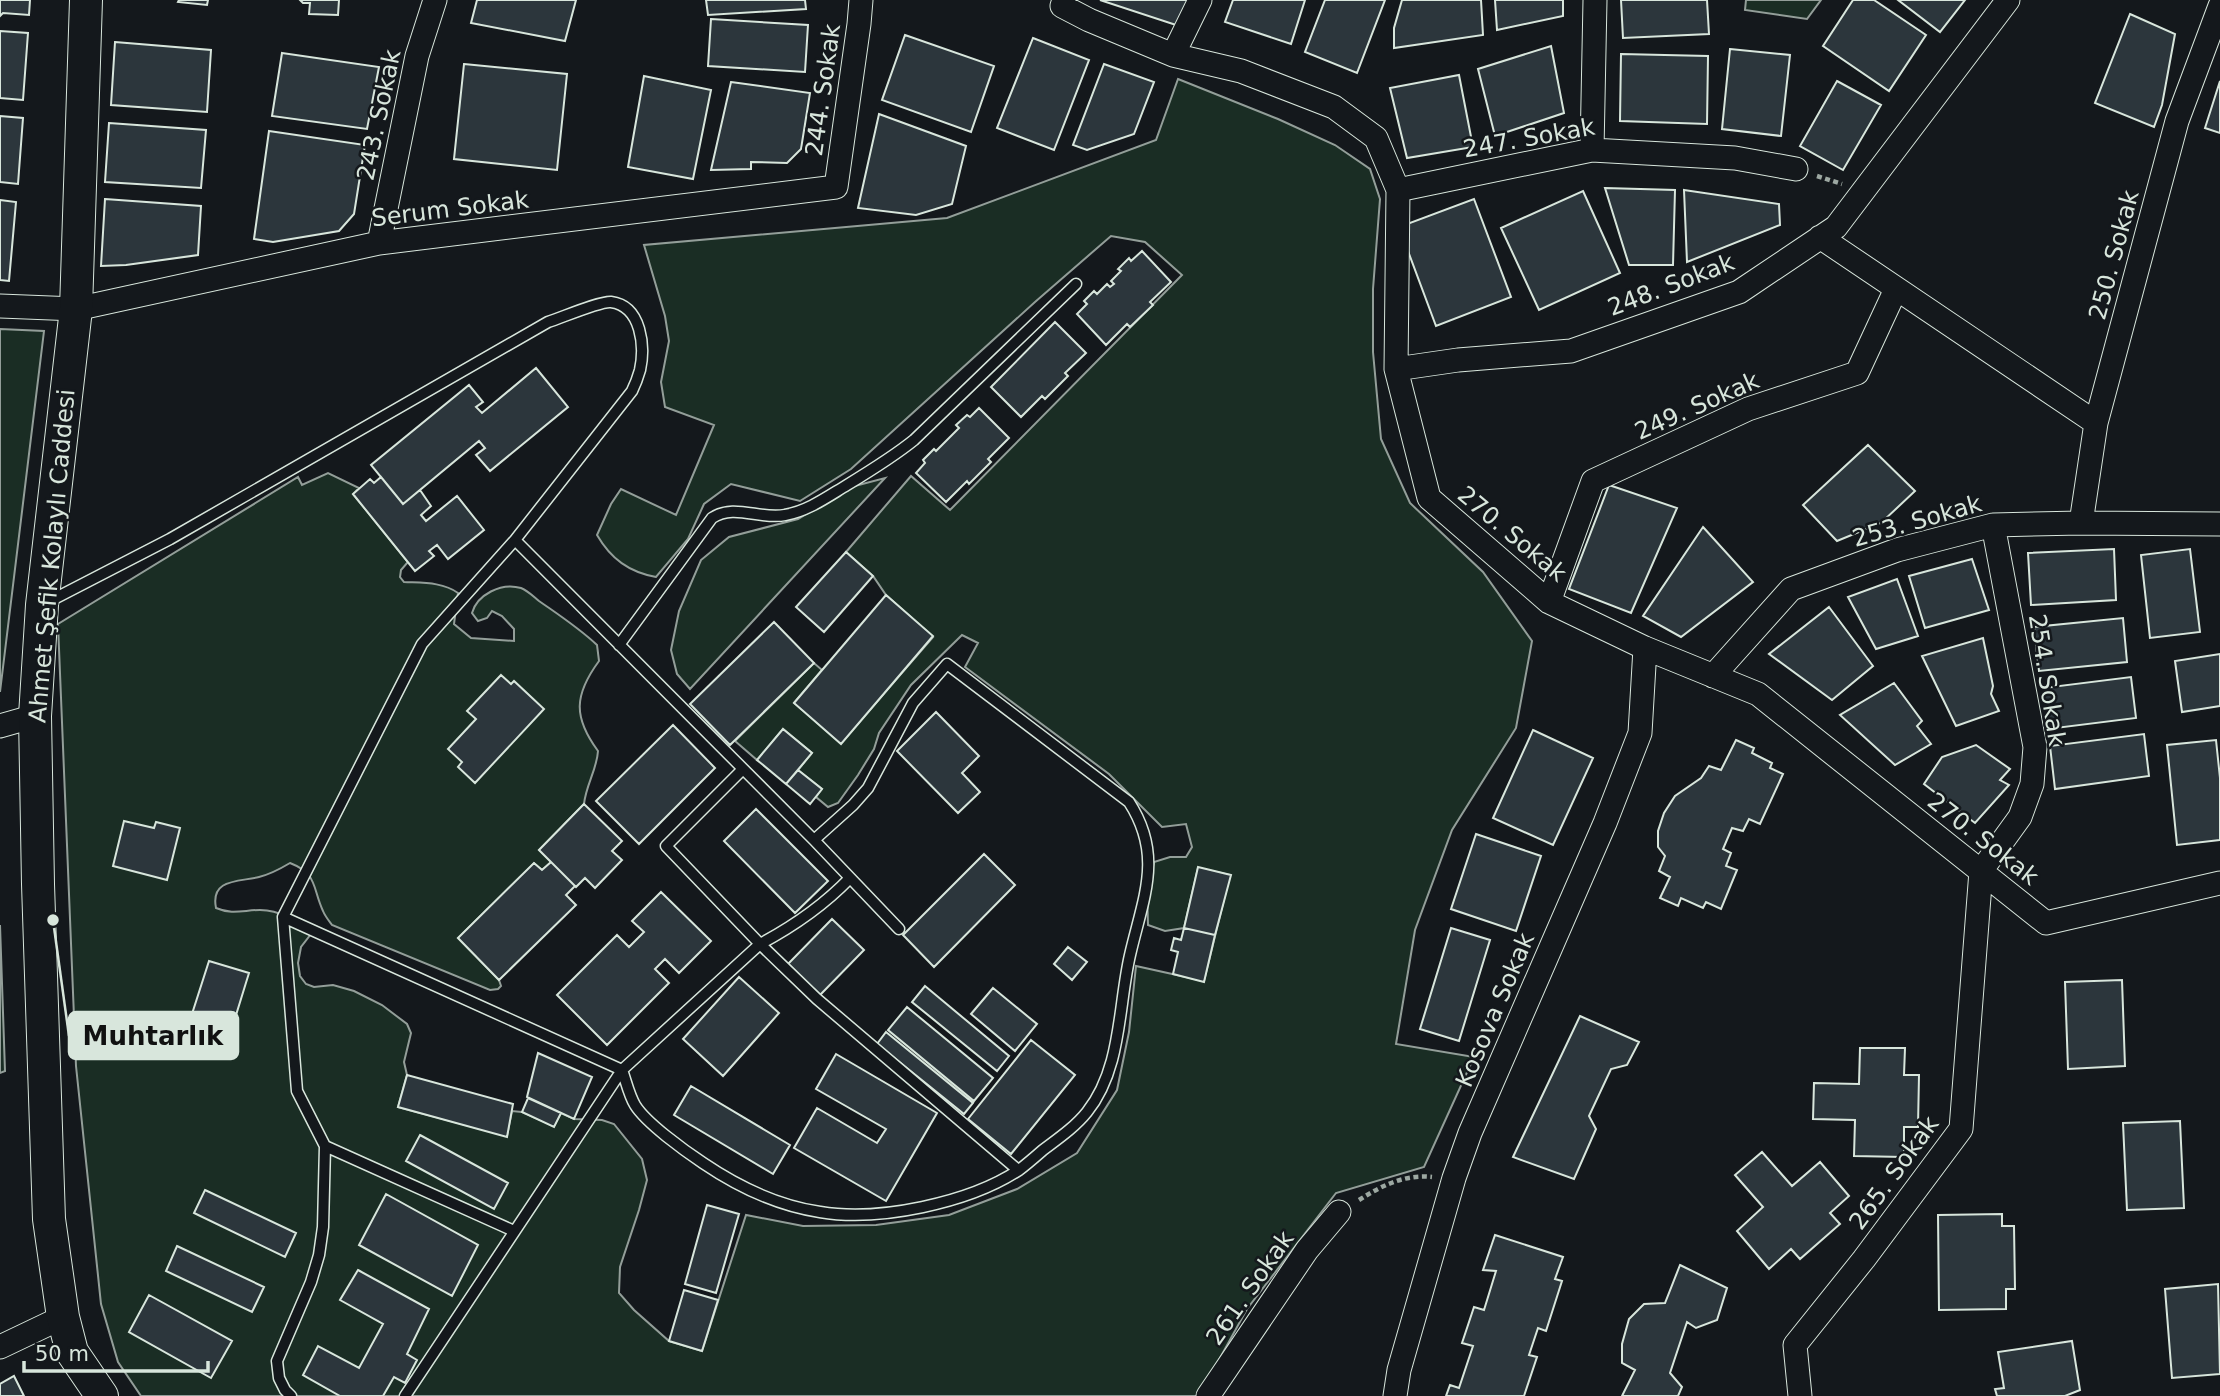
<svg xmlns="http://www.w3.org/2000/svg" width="2220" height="1396" font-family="'DejaVu Sans',sans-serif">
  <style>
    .green { fill: #1a2d24; stroke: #939e99; stroke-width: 2 }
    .building { fill: #2c363c; stroke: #d8e6dc; stroke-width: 2 }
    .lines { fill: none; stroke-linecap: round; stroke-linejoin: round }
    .lane-casing { stroke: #d8e6dc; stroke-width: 13 }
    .street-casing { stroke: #d8e6dc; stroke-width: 25 }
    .secondary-casing { stroke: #d8e6dc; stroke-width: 34 }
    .path { stroke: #9da8a2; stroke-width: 4.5; stroke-dasharray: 5 3.5; stroke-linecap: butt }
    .lane { stroke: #14181c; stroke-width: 10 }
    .street { stroke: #14181c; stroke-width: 23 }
    .secondary { stroke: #14181c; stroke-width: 32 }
    .labels { text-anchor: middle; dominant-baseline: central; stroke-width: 5; stroke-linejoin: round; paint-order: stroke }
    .street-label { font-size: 24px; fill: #d8e6dc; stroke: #14181c }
    .leader { fill: none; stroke: #d8e6dc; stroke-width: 2.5 }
    .callout-dot { fill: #d8e6dc; stroke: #14181c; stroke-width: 2.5 }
    .callout { fill: #d8e6dc; stroke: #d8e6dc; stroke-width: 2.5 }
    .callout-label { font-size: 26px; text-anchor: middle; font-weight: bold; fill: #111 }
  </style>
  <rect width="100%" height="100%" fill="#14181c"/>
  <path class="green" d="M1746,0H1821L1807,19L1745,10Z
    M1178,79L1278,119L1335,145L1370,169L1380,199L1373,289V352L1381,439L1410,503L1483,572L1532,641L1516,728L1452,830L1415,930L1396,1044L1474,1057L1424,1167L1336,1193L1247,1309L1199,1396H141L118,1362L101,1304L76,1066L58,624L298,477L302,485L328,473L359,488L353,494L408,562L401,570L400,577L404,582C423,583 443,582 458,593L454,624L471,638L514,641V629L502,616L492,611L487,618L478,621L472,613C477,595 501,582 521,588C527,590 534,597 539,601C559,615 579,628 597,645L599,661C574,695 573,717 598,751C597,769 586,785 584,804L539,850L551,862L542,870L534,863L458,938L499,980L501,986L498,989L490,990L332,925C329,921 325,916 323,911C312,887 318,874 290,863C280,869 271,874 259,877C240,882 210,878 216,908C232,915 244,910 260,910C282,910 296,922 311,934L301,947L298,963L300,976L306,984L314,987L333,985L354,991L382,1005L407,1024L411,1033L404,1062L407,1075L398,1107L507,1136L512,1111L522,1112L554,1126L561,1113L574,1119L602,1120L614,1124L642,1159L647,1180L639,1210L620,1267L619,1293L634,1310L669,1341L702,1351L746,1215L803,1226L876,1225L949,1215L1017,1189L1077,1153L1117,1090L1129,1032L1136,966L1204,981L1230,875L1198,868L1184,928L1165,931L1148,925L1147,891L1154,862L1170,857H1186L1192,847L1186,824L1162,827L1109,774L965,667L978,643L962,635L911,685L879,733L874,749L858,775L838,803L828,807L816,797L822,789L798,770L812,753L783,729L757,760L735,741L814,663L822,670L794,703L841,743L933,637L886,595L873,576L846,552L911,476L950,510L1182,275L1145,242L1111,236L1035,302L851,469L800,501L731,484L704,504L688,539L656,577C629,572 611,559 597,535L611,504L621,489L676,515L714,425L665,407L661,382L669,341L665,316L644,245L947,218L1156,140Z
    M0,329L44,331L0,692Z
    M885,478L690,689L677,674L671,650L679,611L701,560L729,537L798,519L851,487Z
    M0,925L5,1071L0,1073Z"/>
  <path class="building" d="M0,0H30L29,15L3,13L0,16Z
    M179,0H208L207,5L178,2Z
    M300,0H339L338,15L309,14L310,3H303Z
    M477,0H576L565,41L471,23Z
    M706,0H805L806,9L708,15Z
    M1100,0H1188L1179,26Z
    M1233,0H1305L1291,44L1225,22Z
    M1325,0H1385L1357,73L1305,52Z
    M1402,0H1481L1483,35L1394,48V28Z
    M1495,0H1563V16L1497,30Z
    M1621,0H1707L1709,34L1623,38Z
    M1853,0H1874L1926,35L1889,91L1823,46Z
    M1898,0H1965L1940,32Z
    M2130,14L2175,34L2162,105L2154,127L2095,103Z
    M711,19L808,25L805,72L708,66Z
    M0,31L28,33L23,100L0,98Z
    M905,35L994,66L971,132L882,100Z
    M1033,38L1089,60L1054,150L997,128Z
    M115,42L211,50L207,112L111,105Z
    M1551,46L1564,113L1495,136L1478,69Z
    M1730,49L1790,55L1781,136L1722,129Z
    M282,53L379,67L367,129L272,116Z
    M1621,54L1708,56L1707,124L1620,121Z
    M464,64L567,74L557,170L454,159Z
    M1104,64L1154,82L1134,134L1087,150L1073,145Z
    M1459,75L1473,147L1407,158L1390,88Z
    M644,76L711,90L693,179L628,167Z
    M1837,81L1881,105L1843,170L1800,146Z
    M2220,81V133L2205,128Z
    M731,82L810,93L801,149L787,163L751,162V169L711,170Z
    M879,114L966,146L952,204L916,215L858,208Z
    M0,116L23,118L18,184L0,182Z
    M109,123L206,130L201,188L105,182Z
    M269,131L365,145L354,214L339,231L273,242L254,239Z
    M1605,188L1675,190L1673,265H1629Z
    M1684,190L1779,204L1780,225L1687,262Z
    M1583,191L1620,273L1539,310L1501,228Z
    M105,199L201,206L198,255L126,265L101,266Z
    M1474,199L1511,297L1436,326L1399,227Z
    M0,200L16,202L9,281L0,280Z
    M1142,251L1171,282L1150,302L1153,305L1130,327L1127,324L1106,345L1077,314L1087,304L1084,301L1094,291L1097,294L1107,284L1110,287L1114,284L1111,281L1121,271L1118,269L1129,258L1131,261Z
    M1055,322L1086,353L1065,373L1068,376L1045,399L1042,396L1021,417L991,387Z
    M536,368L568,407L490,471L476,455L485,448L479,441L403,504L371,465L469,385L483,402L476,407L482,413Z
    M979,408L1009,438L988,459L991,462L969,484L967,481L946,502L916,473L925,463L923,460L934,449L936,451L959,428L956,425L967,415L970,417Z
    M1868,445L1915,491L1881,523L1837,541L1803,505Z
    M381,477L403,504L420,490L431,506L421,515L426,521L457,496L484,530L448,559L437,545L429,551L434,556L415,571L353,494L370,479L374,483Z
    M1609,485L1677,508L1631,613L1569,589Z
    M1703,527L1753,582L1681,637L1643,616Z
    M2114,549L2116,600L2031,605L2028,553Z
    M2190,549L2200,632L2150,638L2141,555Z
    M846,552L873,576L824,632L796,607Z
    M1972,559L1989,610L1925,628L1909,576Z
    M1897,579L1918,636L1876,649L1848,597Z
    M886,595L933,636L841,744L794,703Z
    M1829,607L1873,666L1832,700L1769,654Z
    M2123,618L2127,662L2039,671L2034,627Z
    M774,622L814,663L730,745L690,704Z
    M1983,638L1993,686L1991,694L1999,711L1956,726L1922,656Z
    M2220,654V706L2182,712L2175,661Z
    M501,675L511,684L514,681L544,709L475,783L458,767L462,762L448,749L476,719L467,711Z
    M2131,677L2136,718L2048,729L2043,688Z
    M1894,683L1922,721L1917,726L1931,744L1895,765L1840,715Z
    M936,712L979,756L962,773L980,792L958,813L897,751Z
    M673,725L715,768L639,844L596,801Z
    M783,729L812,753L786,784L757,760Z
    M1533,730L1593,758L1553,845L1493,818Z
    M2144,734L2149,776L2055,789L2050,746Z
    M1736,740L1754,748L1752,753L1772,763L1770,768L1783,774L1760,824L1749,819L1743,831L1732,828L1723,849L1731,853L1726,866L1737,870L1721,909L1706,902L1703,908L1681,898L1678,906L1660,898L1670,877L1659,871L1665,856L1658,847V831L1664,813L1675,796L1701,778L1709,766L1721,770Z
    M2216,740L2220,778V840L2177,845L2167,745Z
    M1976,745L2010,769L2000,780L2009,785L1975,823L1924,784L1942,757Z
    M798,770L822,789L810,804L786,784Z
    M584,804L622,841L612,851L622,860L595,888L585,878L576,887L539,850Z
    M756,809L828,881L795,913L724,841Z
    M124,821L154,828L156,822L180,828L167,880L113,866Z
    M1476,834L1541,856L1516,931L1451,909Z
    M984,854L1015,885L934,967L903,935Z
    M551,862L575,886L566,895L576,905L499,980L458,938L534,863L542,870Z
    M1198,867L1231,875L1215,935L1184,928Z
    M661,892L711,941L679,973L665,959L655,969L669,983L607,1045L557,995L617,935L629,947L644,932L632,921Z
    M832,919L864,950L820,995L788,964Z
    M1184,928L1215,935L1204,982L1173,974L1178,952L1171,950L1174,938L1181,940Z
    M1451,928L1490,940L1459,1041L1420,1029Z
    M1068,947L1087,962L1072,980L1054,964Z
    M209,961L249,973L224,1054L183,1042Z
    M739,977L779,1013L723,1076L683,1039Z
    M2122,980L2125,1066L2068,1069L2065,982Z
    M925,986L1009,1056L997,1071L912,1002Z
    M993,988L1037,1024L1015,1051L971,1014Z
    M907,1007L993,1078L974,1101L888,1030Z
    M1580,1016L1639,1042L1627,1065L1611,1069L1589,1116L1596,1129L1574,1179L1513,1157Z
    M886,1032L973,1103L964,1114L877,1044Z
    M1031,1040L1075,1075L1011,1154L968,1119Z
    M1860,1048H1905L1904,1075H1919L1918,1127H1904V1157L1854,1156L1855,1120L1813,1119L1814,1083L1859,1084Z
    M538,1053L592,1077L574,1119L527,1097Z
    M836,1054L937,1113L886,1201L794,1148L817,1108L877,1143L886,1129L816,1089Z
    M407,1075L513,1104L507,1137L398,1107Z
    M691,1086L790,1145L773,1174L674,1115Z
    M528,1098L561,1113L554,1127L522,1112Z
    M2180,1121L2184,1208L2127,1210L2123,1123Z
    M420,1135L508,1183L494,1209L406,1161Z
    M1762,1152L1792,1186L1820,1162L1849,1196L1830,1213L1840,1224L1800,1259L1791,1249L1769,1269L1737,1231L1763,1207L1735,1175Z
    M205,1190L296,1233L285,1257L194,1213Z
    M386,1194L478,1245L452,1296L359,1245Z
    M707,1205L739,1214L716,1293L685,1284Z
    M2002,1214V1226H2014L2015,1289H2006V1309L1939,1310L1938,1215Z
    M1495,1235L1563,1257L1555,1279L1562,1281L1546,1331L1538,1328L1529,1355L1537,1357L1524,1396H1446L1450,1385L1459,1388L1473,1346L1462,1343L1474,1307L1484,1310L1496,1271L1483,1270Z
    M177,1246L264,1287L252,1312L166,1271Z
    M1680,1265L1727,1288L1717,1320L1696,1328L1687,1322L1670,1373L1682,1387L1678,1396H1622L1635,1370L1622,1363V1344L1629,1319L1644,1304L1665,1303Z
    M358,1270L429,1309L407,1354L417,1360L405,1383L394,1377L383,1396H340L303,1375L318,1346L359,1368L383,1324L340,1300Z
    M2218,1284L2220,1374L2172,1378L2165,1289Z
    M684,1290L718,1300L702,1351L669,1341Z
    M149,1295L232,1341L211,1378L129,1332Z
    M2072,1341L2080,1390L2065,1396H1997L1995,1389L2004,1388L1998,1352Z
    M14,1376L24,1396H0V1384Z"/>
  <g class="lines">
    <defs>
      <path id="lane" d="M515,540L814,840L899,929
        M48,602L170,539L548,322C561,318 600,301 611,302C642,306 645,347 640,370C638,377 635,385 632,391L515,540L422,644L283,917L297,1091L325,1146L323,1227L319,1255L311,1282L277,1361L279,1378L285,1390L291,1396
        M619,645L712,518C734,503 760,520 785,515C808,511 827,497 847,485C870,471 893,457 914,440L1076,284
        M743,769L666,846L760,944C794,926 823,906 850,878
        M283,917L622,1070C626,1081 629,1095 635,1105C646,1123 685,1151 703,1163C737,1186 779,1206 820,1212C878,1222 969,1203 1019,1170C1027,1164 1035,1157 1043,1150C1059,1138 1075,1127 1087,1112C1122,1068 1118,1007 1130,955C1143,898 1164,856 1129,802L947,664L913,703L868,788L853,805L814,840
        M325,1146L514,1231
        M405,1396L622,1070L760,944L817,999L1018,1170"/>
      <path id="street" d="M1064,0L1062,6L1089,20L1173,55L1241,71L1334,107L1376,138L1398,190L1396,369L1429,498L1549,602L1645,648L1758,694L2046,923L2220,883
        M1173,55L1200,0
        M1592,150L1595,0
        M1398,190L1592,150L1735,158L1796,169
        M1820,237L2096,423
        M379,243L417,56L435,0
        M0,306L76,309L379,243L836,187L859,24L861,0
        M1396,369L1458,360L1571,351L1739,292L1836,227L2008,0
        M2081,523L2096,423L2177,121L2220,6
        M1549,602L1593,481L1748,409L1857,373L1896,289
        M1713,676L1791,589L1897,550L1993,525L2081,523L2220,524
        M0,726L35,716
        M0,1347L63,1317
        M1208,1396L1307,1250L1339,1212
        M1395,1396L1399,1370L1454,1178L1470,1133L1605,823L1640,733L1645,648
        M1800,1396L1795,1345L1864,1259L1961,1129L1981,871L2020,817L2032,784L2035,747L1993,525"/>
      <path id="secondary" d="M86,0L76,309L42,605L35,716L38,884L49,1219L63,1317L72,1352L102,1396"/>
    </defs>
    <use href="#lane" class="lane-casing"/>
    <use href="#street" class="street-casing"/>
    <use href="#secondary" class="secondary-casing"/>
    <path class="path" d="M1817,176L1842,184
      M1359,1200C1381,1186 1404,1174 1432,1177"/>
    <use href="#lane" class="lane"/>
    <use href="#street" class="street"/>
    <use href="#secondary" class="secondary"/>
  </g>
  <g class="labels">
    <g class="street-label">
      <text transform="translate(823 90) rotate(-82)">244. Sokak</text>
      <text transform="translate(379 115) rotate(-78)">243. Sokak</text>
      <text transform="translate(1529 138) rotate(-10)">247. Sokak</text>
      <text transform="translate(450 209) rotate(-7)">Serum Sokak</text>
      <text transform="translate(2114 255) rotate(-75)">250. Sokak</text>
      <text transform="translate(1671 285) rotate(-21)">248. Sokak</text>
      <text transform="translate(1697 406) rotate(-24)">249. Sokak</text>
      <text transform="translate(1917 521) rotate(-16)">253. Sokak</text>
      <text transform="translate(1512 534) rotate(40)">270. Sokak</text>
      <text transform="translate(52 556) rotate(-85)">Ahmet Şefik Kolaylı Caddesi</text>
      <text transform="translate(2047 680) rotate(81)">254. Sokak</text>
      <text transform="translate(1983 839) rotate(38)">270. Sokak</text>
      <text transform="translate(1495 1010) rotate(-67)">Kosova Sokak</text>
      <text transform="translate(1894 1173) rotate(-54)">265. Sokak</text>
      <text transform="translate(1250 1288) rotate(-55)">261. Sokak</text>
    </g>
  </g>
  <path class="leader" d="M53 920L69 1036"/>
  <circle class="callout-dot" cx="53" cy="920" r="7"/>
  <rect class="callout" x="69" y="1012" width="169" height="47" rx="7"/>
  <g class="callout-label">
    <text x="153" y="1045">Muhtarlık</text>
  </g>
  <path d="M24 1361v10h184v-10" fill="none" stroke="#d8e6dc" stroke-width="3.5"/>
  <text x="35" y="1361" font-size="21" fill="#d8e6dc" stroke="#14181c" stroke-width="5" paint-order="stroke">50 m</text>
</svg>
